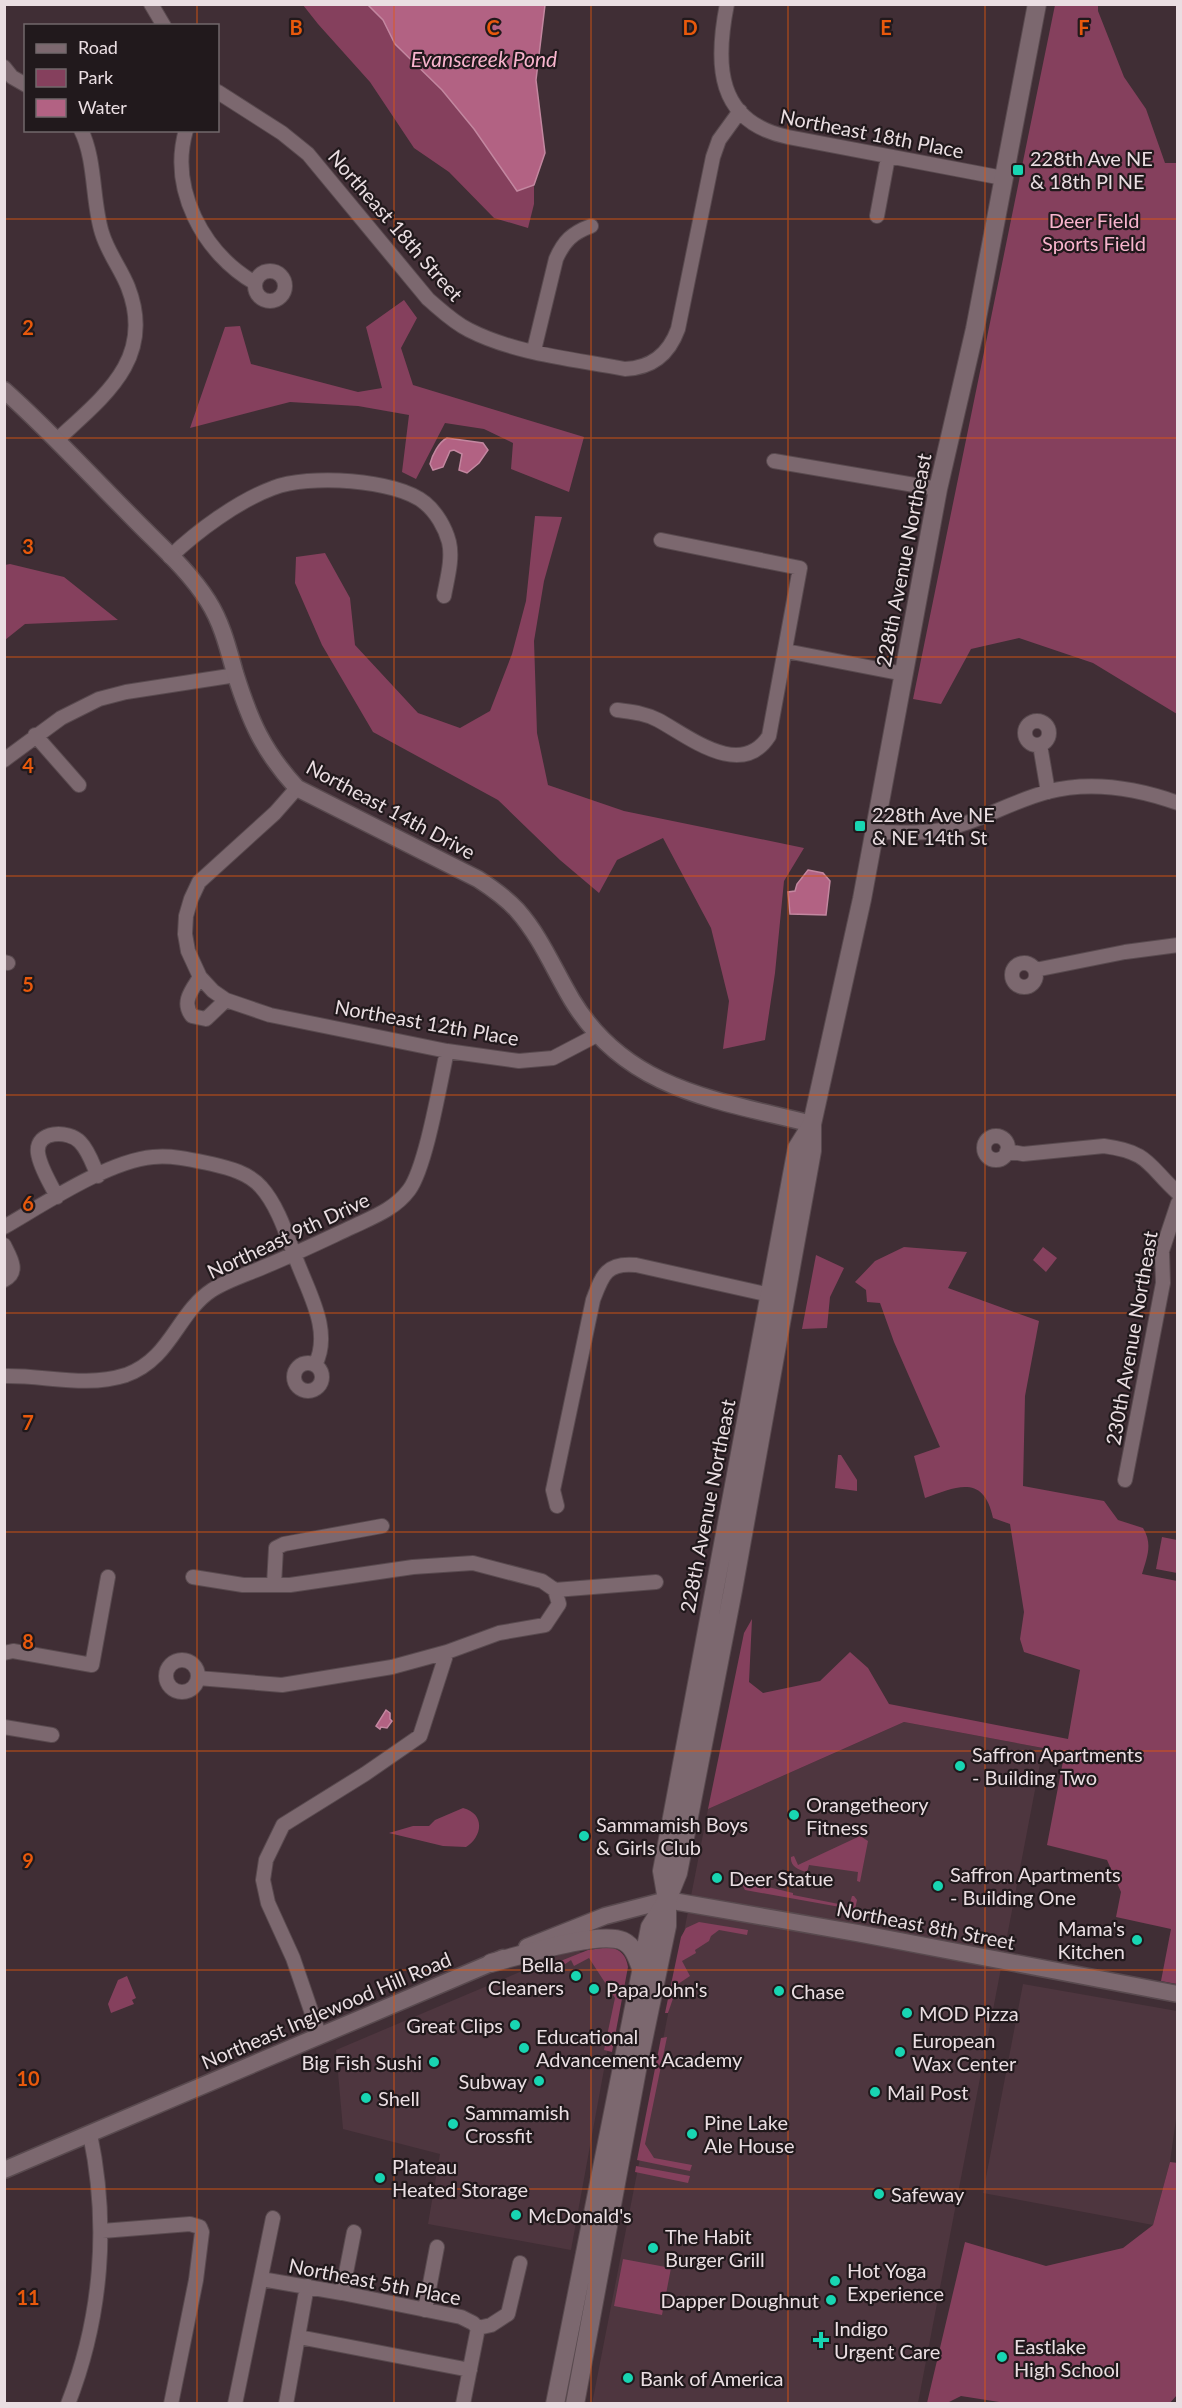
<svg xmlns="http://www.w3.org/2000/svg" width="1182" height="2408" font-family="Lato,sans-serif">
  <style>
    .built { fill: #4e363f }
    .green { fill: #85405d }
    .water { fill: #b26283; stroke: #c387a0; stroke-width: 1.5 }
    .lines { fill: none; stroke-linecap: round; stroke-linejoin: round }
    .minor-casing { stroke: #594a4f; stroke-width: 16 }
    .tertiary-casing { stroke: #594a4f; stroke-width: 19 }
    .secondary-casing { stroke: #594a4f; stroke-width: 20 }
    .minor { stroke: #7c686f; stroke-width: 14 }
    .tertiary { stroke: #7c686f; stroke-width: 16 }
    .secondary { stroke: #7c686f; stroke-width: 18 }
    .grid { fill: none; stroke: #e8590c; stroke-width: 1.5; stroke-opacity: 0.55 }
    .poi-dot { fill: #18d5b2; stroke: #21191c; stroke-width: 2 }
    .labels { text-anchor: middle; dominant-baseline: central; stroke-width: 4.5; stroke-linejoin: round; paint-order: stroke }
    .street-label { font-size: 20px; fill: #eadee2; stroke: #21191c }
    .poi-label { font-size: 20px; fill: #eadee2; stroke: #21191c; text-anchor: start }
    .park-label { font-size: 20px; fill: #f8b4cd; stroke: #21191c }
    .water-label { font-size: 21px; font-style: italic; fill: #f8b4cd; stroke: #21191c }
    .grid-label { font-size: 20px; text-anchor: middle; font-weight: bold; fill: #e8590c; stroke: #21191c; stroke-width: 4.5; stroke-linejoin: round; paint-order: stroke }
  </style>
  <rect width="100%" height="100%" fill="#402e35"/>
  <path class="built" d="M904,1722L1043,1748L918,2403L592,2404L708,1809Z
    M574,1949L622,1971L571,2250L428,2224L440,2154L343,2129L336,2050Z
    M1023,1984L1177,2011V2112L1170,2162L1153,2225L983,2193Z"/>
  <path class="green" d="M303,5H368L383,20L395,44L442,90L474,129L517,191L534,185V204L528,228L494,218L449,172L414,148L370,82L318,24Z
    M1055,5H1098V11L1124,77L1146,109L1165,163H1177V714L1093,663L1019,638L971,649L941,704L913,699Z
    M404,300L417,318L401,348L413,385L584,437L569,492L511,469L513,443L484,429L445,423L416,479L402,472L409,415L358,406L290,402L190,428L225,327L240,326L251,364L358,392L382,388L366,327Z
    M535,516L562,517L544,581L534,641L537,733L548,785L624,811L804,848L784,881L775,973L765,1040L723,1049L729,1001L711,928L663,838L617,860L599,893L560,860L498,800L373,732L322,645L295,583L296,557L325,553L350,598L355,645L418,713L460,728L490,711L512,654L526,601Z
    M10,564L64,577L118,620L25,624L5,640V565Z
    M904,1247L967,1252L948,1288L1039,1321L1025,1396L1023,1486L1104,1501L1118,1520L1143,1528C1153,1544 1147,1557 1142,1574L1177,1581V1984L1161,1981L1171,1929L1116,1917L1121,1892L1107,1860L1047,1845L1064,1756L1043,1748L904,1722L708,1809L744,1633L752,1619L749,1682L763,1693L820,1681L850,1652L868,1668L889,1704L1068,1739L1080,1670L1024,1652L1020,1639L1024,1612L1010,1524L993,1518C984,1474 957,1486 925,1498L914,1456L940,1447L894,1342L880,1303L867,1302L866,1290L855,1282L875,1261Z
    M1043,1247L1057,1258L1046,1272L1033,1260Z
    M816,1255L844,1268L830,1297L827,1328L802,1329Z
    M838,1455H841L857,1480V1491L835,1488Z
    M1162,1537L1177,1540V1573L1156,1569Z
    M463,1808C486,1814 482,1837 466,1847L443,1846L389,1833L413,1826H429L435,1820Z
    M860,1836L868,1841L860,1882L857,1881L858,1872L809,1865L807,1872C798,1870 790,1866 791,1857L794,1856L798,1865Z
    M748,1872V1882L793,1893V1895L849,1906L852,1896H854L857,1900L854,1914L840,1907L745,1890L740,1881L744,1878L746,1880Z
    M699,1922L748,1930L747,1935L719,1930L711,1936L709,1941L695,1950L696,1953L682,1961L690,1976L678,1984L668,2013H665L681,1937L686,1928Z
    M610,1947C621,1950 626,1955 628,1967L612,2052L604,2050L615,1998L589,1958L574,1966L571,1960L561,1967L558,1962L588,1950Z
    M127,1976L136,1998L132,2000L134,2004L111,2013L108,2004L118,1980Z
    M667,2037L645,2144L654,2158L692,2165L690,2171L637,2160L661,2038Z
    M1170,2162L1178,2163L1177,2395L1169,2404H1012L961,2396L947,2403H927L965,2242L1046,2266L1123,2248L1153,2225Z
    M636,2166L690,2176L688,2183L635,2172Z
    M623,2259L671,2268L662,2315L614,2306Z"/>
  <path class="water" d="M368,5H545L536,80L545,153L534,185L517,191L474,129L442,90L395,44L383,20Z
    M447,438L483,443L488,450L479,463L467,473L459,470L462,454L454,450L450,451L443,467L433,470L430,464C432,455 439,442 447,438Z
    M808,870L823,873L830,881L826,915L790,914L788,892L795,891L797,884Z
    M386,1710L390,1713V1719L392,1721L387,1728L381,1727L380,1729L376,1726Z"/>
  <g class="lines">
    <defs>
      <path id="minor" d="M151,4L164,26
        M727,4C715,64 716,122 788,137L1003,178
        M4,67L12,77L26,85
        M218,92L282,133L308,154L428,299C441,310 453,322 469,330C516,354 574,359 625,369C652,368 669,354 678,329L713,157L719,140L740,111
        M186,130C169,189 203,253 255,283
        M877,216L888,157
        M255 286a15 15 0 1 1 30 0a15 15 0 1 1-30 0Z
        M534,350L556,259C564,241 572,233 591,226
        M57,440C103,397 156,359 128,287C121,269 108,253 102,233C92,202 96,160 81,130
        M774,461L938,489
        M170,557C197,531 238,501 273,488C308,474 396,479 425,503C436,512 445,527 449,542C453,559 447,579 444,596
        M786,651L904,674
        M617,710C631,712 645,713 658,720C688,736 741,780 769,736L800,568L661,540
        M1025 733a12 12 0 1 1 24 0a12 12 0 1 1-24 0Z
        M35,735L79,785
        M1040,745L1048,792
        M4,760L61,718L99,699L126,692L236,675
        M297,788L275,813L199,882L191,899L186,916L185,934L188,951L200,977L213,991L226,1000L270,1015L447,1051L519,1061L553,1058L597,1035
        M876,832C895,832 915,834 935,831C974,825 1009,802 1047,792C1092,780 1136,788 1178,803
        M4,962L8,963
        M1012 975a12 12 0 1 1 24 0a12 12 0 1 1-24 0Z
        M1035,970L1125,952L1178,945
        M200,977C192,990 181,1002 192,1016L206,1019L226,1000
        M984 1148a12 12 0 1 1 24 0a12 12 0 1 1-24 0Z
        M1007,1151L1023,1154L1104,1146C1150,1152 1148,1166 1178,1193
        M57,1197C51,1184 40,1168 38,1153C35,1130 69,1130 80,1142C89,1151 93,1165 98,1176
        M4,1227C44,1204 108,1161 153,1157C173,1155 193,1160 212,1164C229,1168 249,1173 261,1187C280,1208 289,1243 300,1269C312,1299 331,1334 315,1365
        M4,1245C10,1257 20,1272 4,1280
        M294 1377a14 14 0 1 1 28 0a14 14 0 1 1-28 0Z
        M4,1376C46,1375 85,1388 126,1375C171,1359 177,1313 212,1290C228,1280 248,1274 266,1266C295,1254 324,1240 352,1227C373,1217 395,1209 409,1190C426,1167 440,1083 447,1051
        M1125,1480L1163,1283L1162,1251L1178,1203
        M557,1506L553,1490L593,1300C602,1276 606,1262 636,1265L770,1295
        M193,1577L243,1585H290L413,1567L473,1563L542,1581L555,1590L559,1604L545,1625L499,1633L447,1652L420,1736L365,1774L283,1825L266,1860L263,1880L268,1903L293,1958L319,2034
        M274,1585L276,1548L284,1544L382,1526
        M555,1590L656,1582
        M4,1653L13,1651L92,1665L108,1577
        M166 1676a16 16 0 1 1 32 0a16 16 0 1 1-32 0Z
        M198,1678L282,1685L392,1667L447,1652
        M4,1727L52,1735
        M102,2231L190,2224L200,2227L202,2232L196,2280L171,2404
        M261,2279L342,2293L461,2317L473,2323L478,2328
        M342,2293L354,2232
        M425,2310L437,2247
        M299,2337L470,2370
        M68,2404C102,2317 109,2224 90,2134
        M235,2404L273,2218
        M286,2404L307,2286
        M463,2404L478,2328L491,2325L508,2314L520,2263"/>
      <path id="tertiary" d="M4,390C49,430 89,474 131,516C157,543 188,569 208,601C222,623 228,648 235,673C250,721 263,751 297,788L478,879C492,888 506,898 517,910C541,937 554,970 572,1000C627,1091 718,1100 812,1124
        M527,1947L605,1916L667,1900L857,1933L1178,1994
        M4,2170L503,1958"/>
      <path id="secondary" d="M491,1963C519,1956 599,1930 623,1941C634,1946 638,1960 642,1971
        M555,2404L650,1927L667,1900L678,1873L733,1590L793,1256L812,1151V1124L862,899L938,489L975,329L1037,4
        M575,2404L637,2070L667,1926V1900L662,1871L797,1148L812,1124"/>
    </defs>
    <use href="#minor" class="minor-casing"/>
    <use href="#tertiary" class="tertiary-casing"/>
    <use href="#secondary" class="secondary-casing"/>
    <use href="#minor" class="minor"/>
    <use href="#tertiary" class="tertiary"/>
    <use href="#secondary" class="secondary"/>
  </g>
  <path class="grid" d="M197,4V26M394,4V2404M591,4V2404M788,4V2404M985,4V2404M197,130V2404M4,219H1178M4,438H1178M4,657H1178M4,876H1178M4,1095H1178M4,1313H1178M4,1532H1178M4,1751H1178M4,1970H1178M4,2189H1178"/>
  <g class="poi-dot">
    <rect x="1012" y="164" width="12" height="12" rx="3"/>
    <rect x="854" y="820" width="12" height="12" rx="3"/>
    <circle cx="960" cy="1766" r="6"/>
    <circle cx="794" cy="1815" r="6"/>
    <circle cx="584" cy="1836" r="6"/>
    <circle cx="717" cy="1878" r="6"/>
    <circle cx="938" cy="1886" r="6"/>
    <circle cx="1137" cy="1940" r="6"/>
    <circle cx="576" cy="1976" r="6"/>
    <circle cx="594" cy="1989" r="6"/>
    <circle cx="779" cy="1991" r="6"/>
    <circle cx="907" cy="2013" r="6"/>
    <circle cx="515" cy="2025" r="6"/>
    <circle cx="524" cy="2048" r="6"/>
    <circle cx="900" cy="2052" r="6"/>
    <circle cx="434" cy="2062" r="6"/>
    <circle cx="539" cy="2081" r="6"/>
    <circle cx="875" cy="2092" r="6"/>
    <circle cx="366" cy="2098" r="6"/>
    <circle cx="453" cy="2124" r="6"/>
    <circle cx="692" cy="2134" r="6"/>
    <circle cx="380" cy="2178" r="6"/>
    <circle cx="879" cy="2194" r="6"/>
    <circle cx="516" cy="2215" r="6"/>
    <circle cx="653" cy="2248" r="6"/>
    <circle cx="835" cy="2281" r="6"/>
    <circle cx="831" cy="2300" r="6"/>
    <path d="M818 2331h6v6h6v6h-6v6h-6v-6h-6v-6h6z"/>
    <circle cx="1002" cy="2357" r="6"/>
    <circle cx="628" cy="2378" r="6"/>
  </g>
  <g class="labels">
    <g class="street-label">
      <text transform="translate(872 133) rotate(11)">Northeast 18th Place</text>
      <text transform="translate(396 225) rotate(49)">Northeast 18th Street</text>
      <text transform="translate(903 560) rotate(-79)">228th Avenue Northeast</text>
      <text transform="translate(391 809) rotate(28)">Northeast 14th Drive</text>
      <text transform="translate(427 1022) rotate(10)">Northeast 12th Place</text>
      <text transform="translate(288 1235) rotate(-25)">Northeast 9th Drive</text>
      <text transform="translate(1131 1338) rotate(-80)">230th Avenue Northeast</text>
      <text transform="translate(707 1506) rotate(-79)">228th Avenue Northeast</text>
      <text transform="translate(926 1925) rotate(11)">Northeast 8th Street</text>
      <text transform="translate(326 2010) rotate(-23)">Northeast Inglewood Hill Road</text>
      <text transform="translate(375 2281) rotate(11)">Northeast 5th Place</text>
    </g>
    <g class="poi-label">
      <text x="1030" y="158">228th Ave NE<tspan x="1030" dy="23">&amp; 18th Pl NE</tspan></text>
      <text x="872" y="814">228th Ave NE<tspan x="872" dy="23">&amp; NE 14th St</tspan></text>
      <text x="972" y="1754">Saffron Apartments<tspan x="972" dy="23">- Building Two</tspan></text>
      <text x="806" y="1804">Orangetheory<tspan x="806" dy="23">Fitness</tspan></text>
      <text x="596" y="1824">Sammamish Boys<tspan x="596" dy="23">&amp; Girls Club</tspan></text>
      <text x="950" y="1874">Saffron Apartments<tspan x="950" dy="23">- Building One</tspan></text>
      <text x="729" y="1878">Deer Statue</text>
      <text x="1125" y="1928" text-anchor="end">Mama's<tspan x="1125" dy="23">Kitchen</tspan></text>
      <text x="564" y="1964" text-anchor="end">Bella<tspan x="564" dy="23">Cleaners</tspan></text>
      <text x="606" y="1989">Papa John's</text>
      <text x="791" y="1991">Chase</text>
      <text x="919" y="2013">MOD Pizza</text>
      <text x="503" y="2025" text-anchor="end">Great Clips</text>
      <text x="536" y="2036">Educational<tspan x="536" dy="23">Advancement Academy</tspan></text>
      <text x="912" y="2040">European<tspan x="912" dy="23">Wax Center</tspan></text>
      <text x="422" y="2062" text-anchor="end">Big Fish Sushi</text>
      <text x="527" y="2081" text-anchor="end">Subway</text>
      <text x="887" y="2092">Mail Post</text>
      <text x="378" y="2098">Shell</text>
      <text x="465" y="2112">Sammamish<tspan x="465" dy="23">Crossfit</tspan></text>
      <text x="704" y="2122">Pine Lake<tspan x="704" dy="23">Ale House</tspan></text>
      <text x="392" y="2166">Plateau<tspan x="392" dy="23">Heated Storage</tspan></text>
      <text x="891" y="2194">Safeway</text>
      <text x="528" y="2215">McDonald's</text>
      <text x="665" y="2236">The Habit<tspan x="665" dy="23">Burger Grill</tspan></text>
      <text x="847" y="2270">Hot Yoga<tspan x="847" dy="23">Experience</tspan></text>
      <text x="819" y="2300" text-anchor="end">Dapper Doughnut</text>
      <text x="834" y="2328">Indigo<tspan x="834" dy="23">Urgent Care</tspan></text>
      <text x="1014" y="2346">Eastlake<tspan x="1014" dy="23">High School</tspan></text>
      <text x="640" y="2378">Bank of America</text>
    </g>
    <g class="park-label">
      <text x="1094" y="220">Deer Field<tspan x="1094" dy="23">Sports Field</tspan></text>
    </g>
    <g class="water-label">
      <text x="484" y="58">Evanscreek Pond</text>
    </g>
  </g>
  <g class="grid-label">
    <text x="296" y="35">B</text>
    <text x="493" y="35">C</text>
    <text x="690" y="35">D</text>
    <text x="886" y="35">E</text>
    <text x="1084" y="35">F</text>
    <text x="28" y="335">2</text>
    <text x="28" y="554">3</text>
    <text x="28" y="773">4</text>
    <text x="28" y="992">5</text>
    <text x="28" y="1211">6</text>
    <text x="28" y="1430">7</text>
    <text x="28" y="1649">8</text>
    <text x="28" y="1868">9</text>
    <text x="28" y="2086">10</text>
    <text x="28" y="2305">11</text>
  </g>
  <rect width="1182" height="2408" fill="none" stroke="#eadee2" stroke-width="12"/>
  <rect x="24" y="24" width="195" height="108" fill="#21191c" stroke="#71686b" stroke-width="1.5"/>
  <rect x="36" y="44" width="30" height="9" fill="#7c686f" stroke="#71686b" stroke-width="1.5"/>
  <text x="78" y="54" font-size="18" fill="#eadee2">Road</text>
  <rect x="36" y="69" width="30" height="18" fill="#85405d" stroke="#71686b" stroke-width="1.5"/>
  <text x="78" y="84" font-size="18" fill="#eadee2">Park</text>
  <rect x="36" y="99" width="30" height="18" fill="#b26283" stroke="#71686b" stroke-width="1.5"/>
  <text x="78" y="114" font-size="18" fill="#eadee2">Water</text>
</svg>
